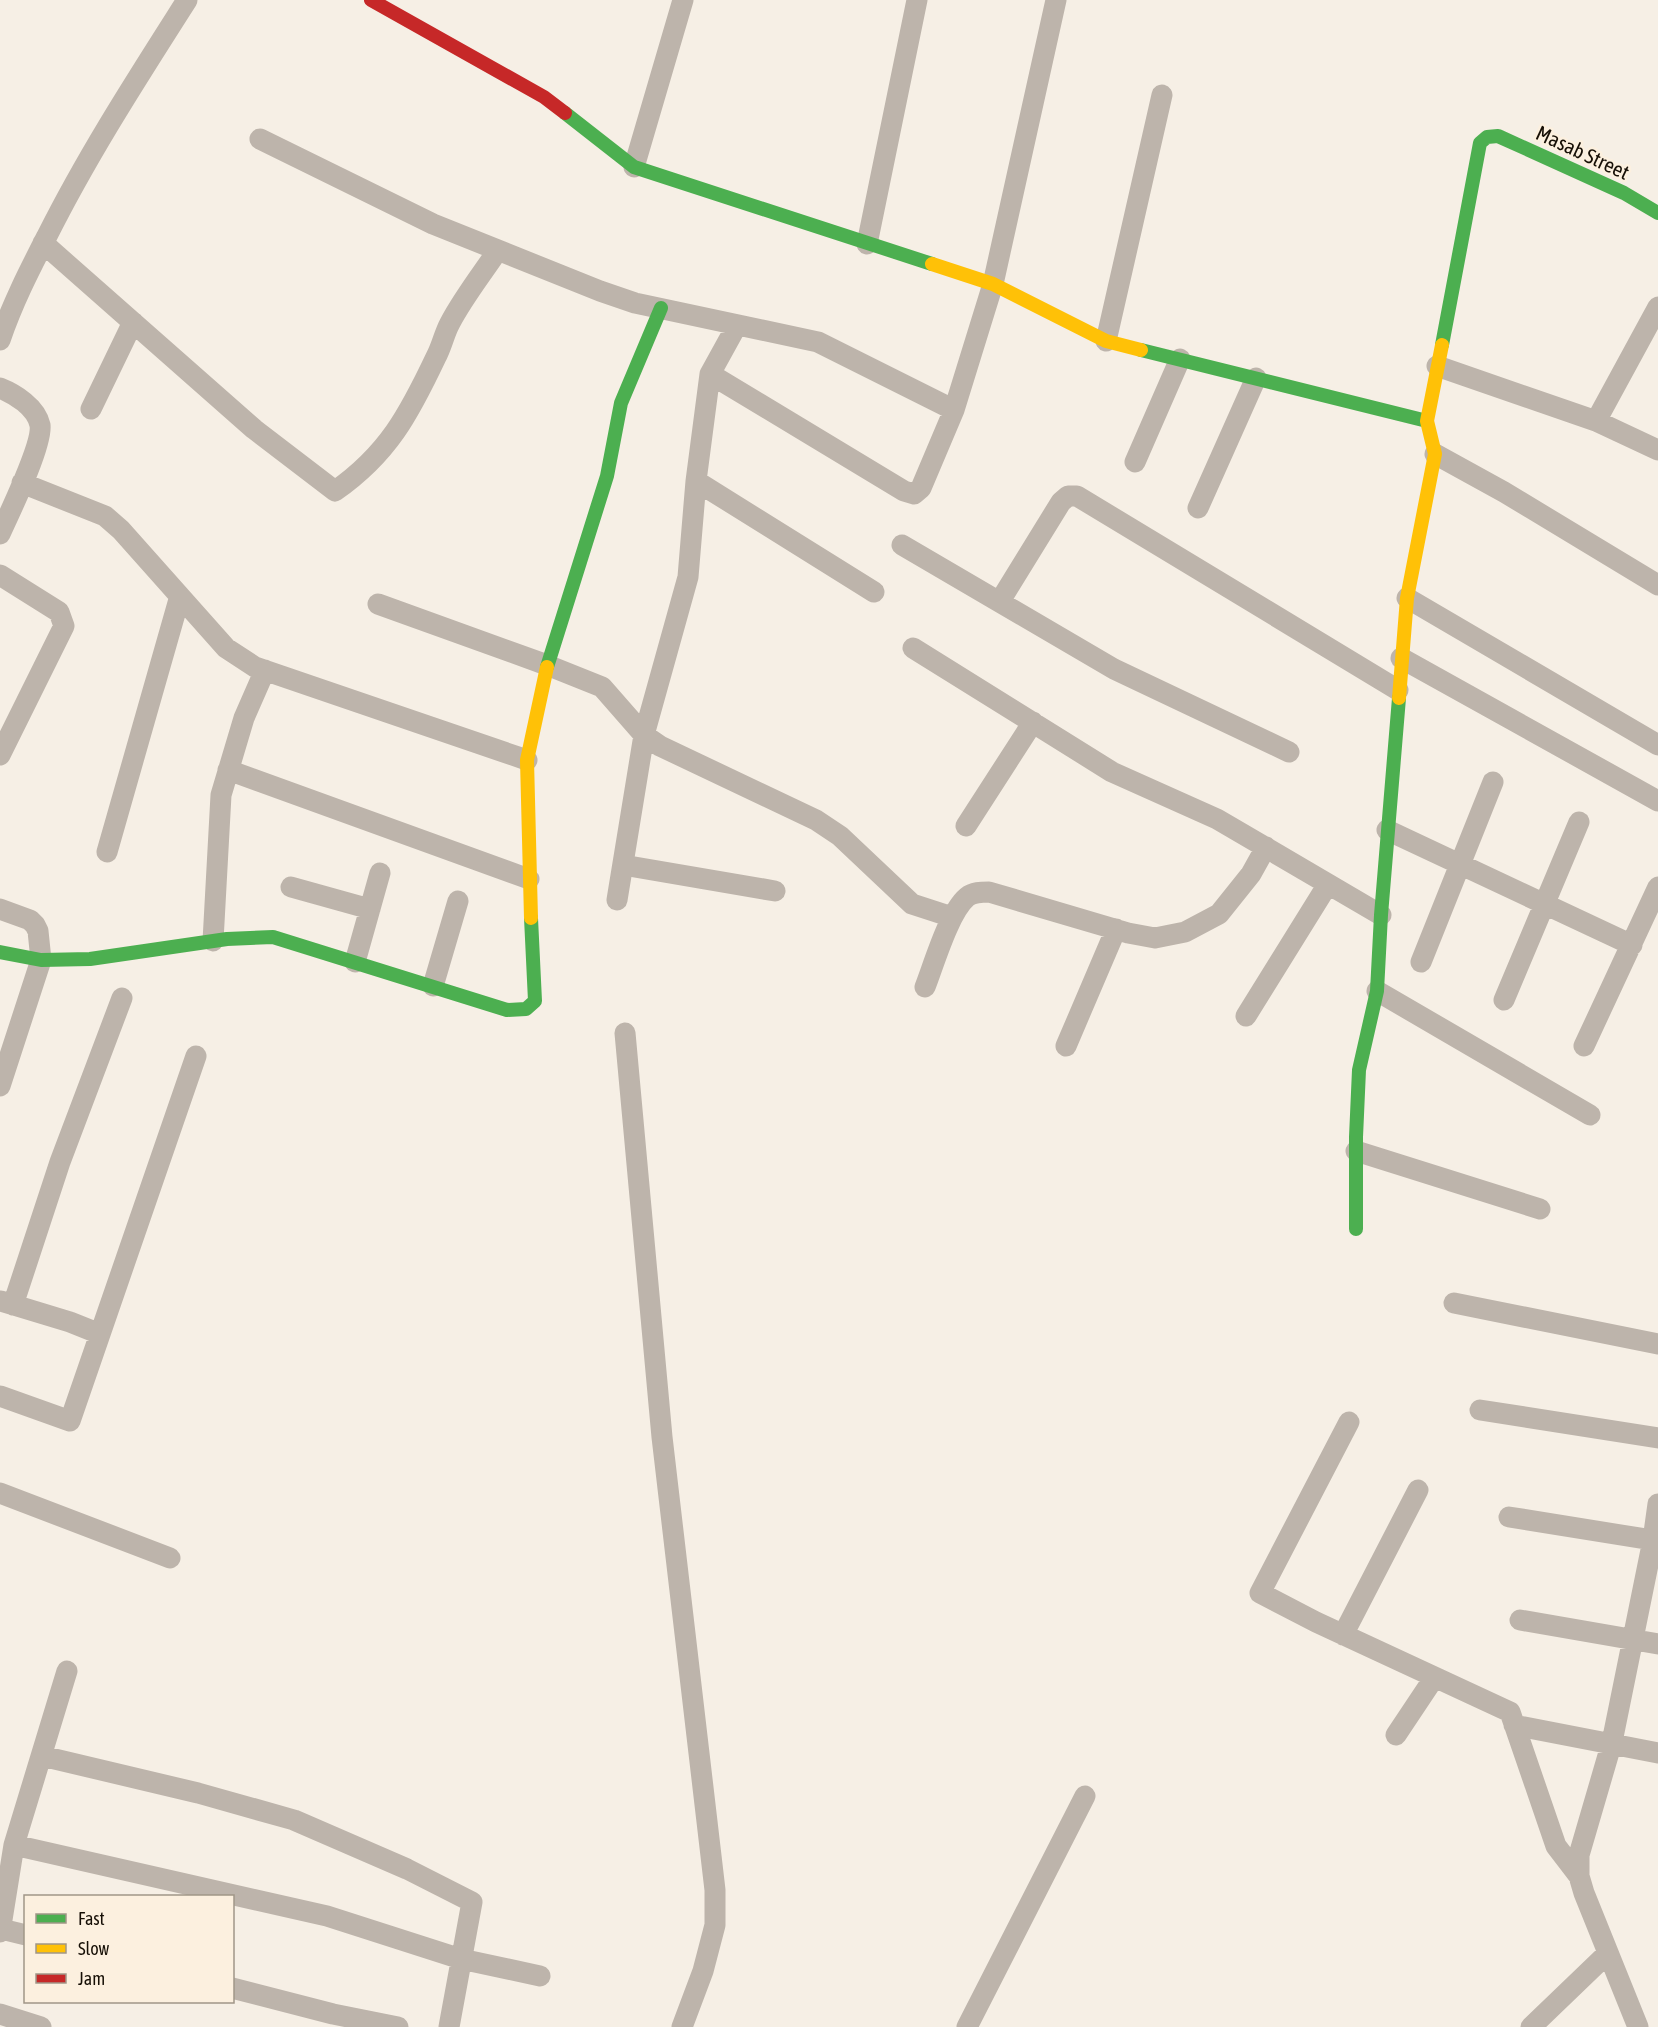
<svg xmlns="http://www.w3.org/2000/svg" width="1658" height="2027" font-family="'Asap Condensed',sans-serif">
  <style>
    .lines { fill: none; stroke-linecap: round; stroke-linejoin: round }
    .street { stroke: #bdb4ab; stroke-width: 21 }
    .fast { stroke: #4caf50; stroke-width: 14 }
    .slow { stroke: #ffc107; stroke-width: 14 }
    .jam { stroke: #c62828; stroke-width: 14 }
    .labels { text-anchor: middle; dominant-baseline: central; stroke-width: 5; stroke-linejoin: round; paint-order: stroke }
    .street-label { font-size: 21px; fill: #160f06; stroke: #fcf0df }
  </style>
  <rect width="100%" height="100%" fill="#f6efe5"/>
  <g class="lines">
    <path class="street" d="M260,139L433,224L600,291L635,303L818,342L954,410
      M634,167L683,0
      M43,243L254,429L335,491C388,454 409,414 436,357C442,346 444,334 450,323C463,298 482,274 498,250
      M867,244L917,0
      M0,340C13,302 29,271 47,236C88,154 138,77 187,0
      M1106,341L1162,95
      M1437,366L1596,421L1658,450
      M710,374L904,491L914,494L921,488L954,410L993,284L1056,0
      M0,388C15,394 36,407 40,425C43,444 9,514 0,534
      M91,409L133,322
      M1596,421L1658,307
      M1435,454L1504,492L1658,585
      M1135,462L1180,359
      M696,481L874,592
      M22,483L105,516L121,530L226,648L255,667L527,760
      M1198,508L1256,378
      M902,545L1114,669L1289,752
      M0,575L59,612L64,626L0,755
      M1407,598L1658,745
      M1000,601L1061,502L1068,496H1077L1398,690
      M378,604L547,665L602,687L644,735L660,746L816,820L840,836L912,904L952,917
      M913,648L1112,772L1217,819L1381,915
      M1401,658L1658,801
      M228,770L529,879
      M966,826L1033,722
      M1387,830L1632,945
      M107,852L180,596
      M623,865L775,891
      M291,887L370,909
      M617,900L644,735L688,577L696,481L710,374L737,325
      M0,909L30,920L35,925L38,931L41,960L0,1086
      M213,941L221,795L244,718L265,670
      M355,962L380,873
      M1421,962L1493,782
      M433,986L458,901
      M925,987C934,964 949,912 967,897C973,892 981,892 989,892L1128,933L1155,938L1185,932L1219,914L1251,874L1266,847
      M1377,991L1590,1115
      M1504,1000L1579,822
      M1246,1016L1328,884
      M625,1033L662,1437L715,1890V1925L703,1971L682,2027
      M1066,1046L1116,929
      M1584,1046L1658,887
      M1356,1151L1540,1209
      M1,1301L70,1322L100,1334
      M1454,1303L1658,1344
      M13,1305L60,1162L122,998
      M0,1396L70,1421L196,1056
      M1480,1410L1658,1438
      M1349,1422L1260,1593L1316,1622L1510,1712L1556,1846L1579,1876
      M0,1493L170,1558
      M1509,1517L1658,1541
      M1520,1620L1658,1644
      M1343,1635L1418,1490
      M1514,1725L1658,1753
      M1396,1735L1434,1678
      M42,1756L198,1793L294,1820L407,1869L472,1902L449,2027
      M14,1845L327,1916L461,1959L540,1976
      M1,1929L26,1935
      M0,1932L14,1845L67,1671
      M232,1988L333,2014L398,2027
      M0,2014L41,2027
      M967,2027L1085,1796
      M1531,2027L1608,1953
      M1638,2027L1584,1893L1579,1876V1855L1612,1742L1653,1540L1658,1504"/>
    <path class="fast" d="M565,113L634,167L932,264
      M1442,345L1480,143L1487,137L1498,136L1624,193L1658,213
      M1141,350L1427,421
      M547,667L607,476L621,403L661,308
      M0,952L41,960L90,959L227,939L273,937L507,1010L526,1009L535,1001L531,918
      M1356,1229V1137L1359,1070L1377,991L1381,915L1399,698"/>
    <path class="slow" d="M932,264L993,284L1106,341L1141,350
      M1399,698L1407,598L1435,454L1427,421L1442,345
      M531,918L527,760L547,667"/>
    <path class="jam" d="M371,0L544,97L565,113"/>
  </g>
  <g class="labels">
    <g class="street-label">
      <text transform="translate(1583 152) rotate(25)">Masab Street</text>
    </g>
  </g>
  <rect x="24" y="1895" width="210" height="108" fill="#fcf0df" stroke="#a09688" stroke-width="1.5"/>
  <rect x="36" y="1914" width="30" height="9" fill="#4caf50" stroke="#a09688" stroke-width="1.5"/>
  <text x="78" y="1925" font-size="18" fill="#160f06">Fast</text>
  <rect x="36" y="1944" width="30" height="9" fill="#ffc107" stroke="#a09688" stroke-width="1.5"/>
  <text x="78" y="1955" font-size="18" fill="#160f06">Slow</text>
  <rect x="36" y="1974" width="30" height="9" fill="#c62828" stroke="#a09688" stroke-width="1.5"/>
  <text x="78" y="1985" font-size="18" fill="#160f06">Jam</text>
</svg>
